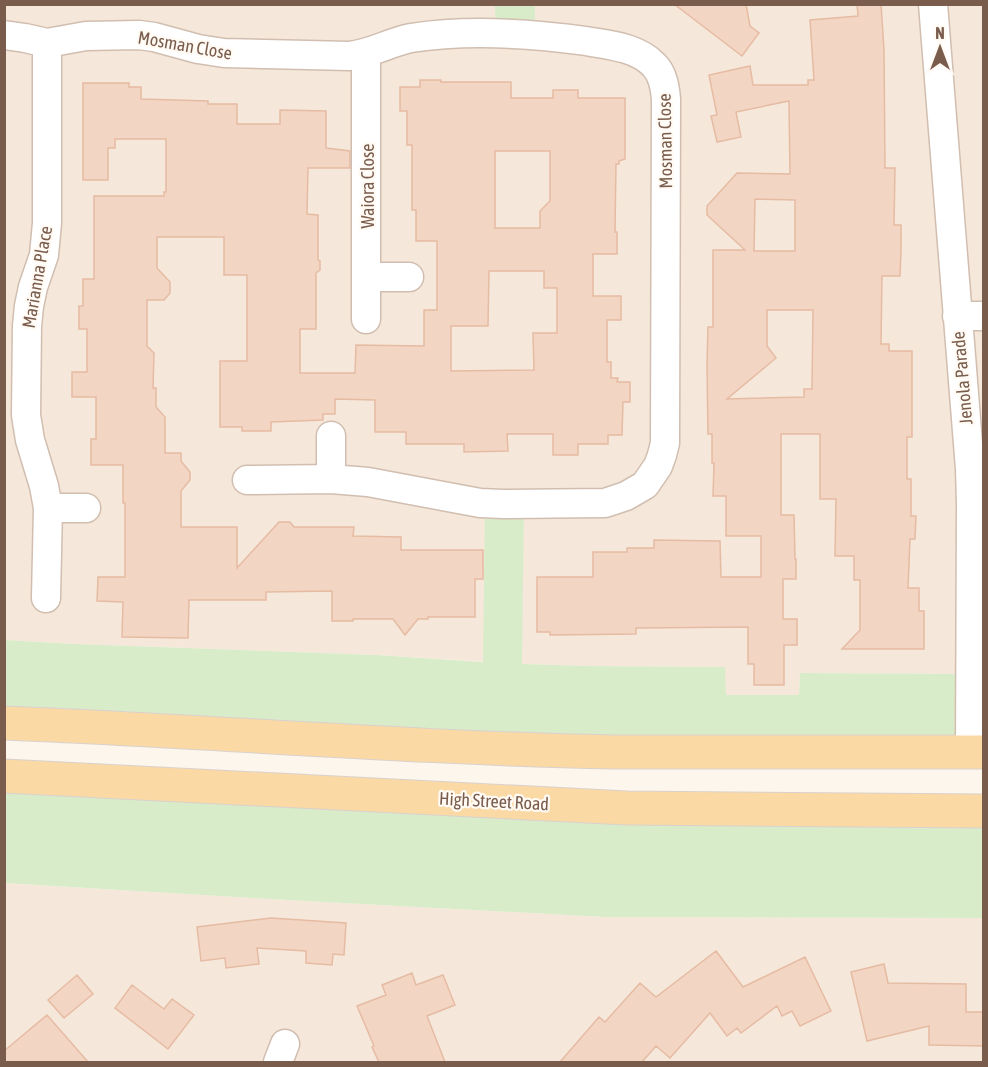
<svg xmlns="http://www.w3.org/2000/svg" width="988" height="1067" font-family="'Asap Condensed',sans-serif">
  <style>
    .residential { fill: #f5e8da }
    .green { fill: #d8ecc9 }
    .building { fill: #f3d5c3; stroke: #e6bba3; stroke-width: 1.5; fill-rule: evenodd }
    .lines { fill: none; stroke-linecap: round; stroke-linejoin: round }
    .minor-casing { stroke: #d1beb0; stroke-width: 31 }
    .primary-casing { stroke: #dad1cd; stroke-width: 35 }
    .minor { stroke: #fff; stroke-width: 28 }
    .primary { stroke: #fbd9a5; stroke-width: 33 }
    .labels { text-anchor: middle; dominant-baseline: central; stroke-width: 4.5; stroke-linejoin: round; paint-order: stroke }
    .street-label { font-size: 18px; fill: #7a5c4d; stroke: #fffaf3 }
  </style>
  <rect width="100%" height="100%" fill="#fdf6ec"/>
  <path class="residential" d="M5,5H983V674L800,673L799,695H725V667L589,666L522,664L376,655L75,644L5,640Z
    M4,883L269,899L604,917L983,918V1062H5Z"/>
  <path class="green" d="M495,5H535V35L496,34Z
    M485,503L524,504L522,664L589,666L725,667L726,695H799L800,673L983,674V752L5,723V640L75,644L376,655L483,662Z
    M4,776L983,811V918L604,917L269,899L5,883Z"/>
  <path class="building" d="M674,4H746L750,26L759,33L742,56Z
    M857,4H881L884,50L885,168H895L894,225H901V251L900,276H882L881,344H889V351H912V437H907V479H911V516H916L915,539H910L908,588H919V611H924V649H842L860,630V580H854V556H835L836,499H820V434H781V515H794L795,559H796V579H783V619H797V645H784V685H754V664H748V627L636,628V634L550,635V632H537V577H593V552H627V548H654V540L720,541L721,577H761V536H726V496H713L714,463H712V434H708L707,364L708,327H713V250H745L707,215V206L737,173L790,174L789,101L736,112L741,137L717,142L711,116L717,115L709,75L750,66L753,85H808V80H814L810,20L858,16ZM755,199L795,200V251H754ZM767,310H813L812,389H804V397L727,399L776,358L767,346Z
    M420,80H441V82H511V98H553V90H578V98H625V159L619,161V164H616L615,232H617V254H593V296H621V320H607V362H611V378H618L617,382H630V402H623L622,435H608V444H578V455H553V434H507L508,451L464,452V444H406V432H375V400L335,399V414H323V420L271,422V431H242V427H220V361H247V275H224V237H157V268L170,282V293L164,300H147V346L154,353L153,388H156V407L165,417V453H181V461L190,472V480L181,491V527H237V568L279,522H290L294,527H354L353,536L401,537V550H483V579H475V617H428V619H418L405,635L393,619H353V621H332V591L266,592V600H189L188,638L122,637L123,602L97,601L98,577H125V503H123V465H91V439H96V397H72V372H87V329H79V306H83V279H94V196H164V192H166V139H115V148H108V180H83V83H129V87H141V99L208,101V104H237V124H280V110L326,111V148L350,151V168H308L307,214L318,215V260L320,261V270L316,273V329H300V373H355L356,345L424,346V310H437V241H416V210H412V145H407V111H400V87H420ZM495,151H550V201L540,211V228H495ZM489,271H544V288H557V333H533L534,370L451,371V326H488Z
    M271,918L346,923L344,955L333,954L332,965L306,963V951L257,948L259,964L226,968L225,958L201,961L197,927Z
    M716,951L743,987L805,957L831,1011L800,1026L792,1011L782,1016L777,1006L741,1033L737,1028L727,1036L710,1013L670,1058L656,1046L642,1062H560L599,1017L605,1022L640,983L656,997Z
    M884,964L888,983L966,984V1012H984V1046L929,1045V1026L867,1041L851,972Z
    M412,973L416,985L443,975L455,1005L427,1016L445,1062H379L372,1047L374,1046L357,1006L386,995L382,985Z
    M77,975L93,994L64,1018L48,1000Z
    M132,985L164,1009L172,999L194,1015L168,1049L115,1008Z
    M47,1015L88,1062H4V1051Z"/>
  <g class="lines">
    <defs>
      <path id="minor" d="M933,4L970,469L971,504L970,752
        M4,35L25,38L47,43L86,36L139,35L154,37L198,49L224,53L349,56C371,54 390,42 411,38C469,29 528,33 586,41C609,45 637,47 654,65C663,74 665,87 666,99L665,443L662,455L658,466L645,485L626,496L605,503L503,504L480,503L368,482L331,479L247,480
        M366,53V319
        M367,277H409
        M957,316H984
        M331,436V479
        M48,508H86
        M46,598L48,508L44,486L30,440L26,415L27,326L29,306L33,287L44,255L47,223V43
        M278,1062L285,1044"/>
      <path id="primary" d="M4,723C207,731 410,748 613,752H984
        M4,776L627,808L984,811"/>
    </defs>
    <use href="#minor" class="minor-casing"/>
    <use href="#primary" class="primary-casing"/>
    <use href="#minor" class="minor"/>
    <use href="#primary" class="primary"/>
  </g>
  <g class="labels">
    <g class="street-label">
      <text transform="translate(185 45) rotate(10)">Mosman Close</text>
      <text transform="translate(665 141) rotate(-91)">Mosman Close</text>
      <text transform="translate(367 186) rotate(-90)">Waiora Close</text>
      <text transform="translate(37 277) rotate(-80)">Marianna Place</text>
      <text transform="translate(962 378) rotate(-95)">Jenola Parade</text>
      <text transform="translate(494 801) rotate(3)">High Street Road</text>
    </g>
  </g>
  <rect width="988" height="1067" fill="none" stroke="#7a5c4d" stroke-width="12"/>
  <g transform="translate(940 48)" stroke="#fffaf3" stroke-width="4.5" paint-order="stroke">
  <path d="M0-4.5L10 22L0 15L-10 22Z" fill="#7a5c4d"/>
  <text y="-9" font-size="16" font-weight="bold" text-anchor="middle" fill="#7a5c4d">N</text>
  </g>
</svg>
